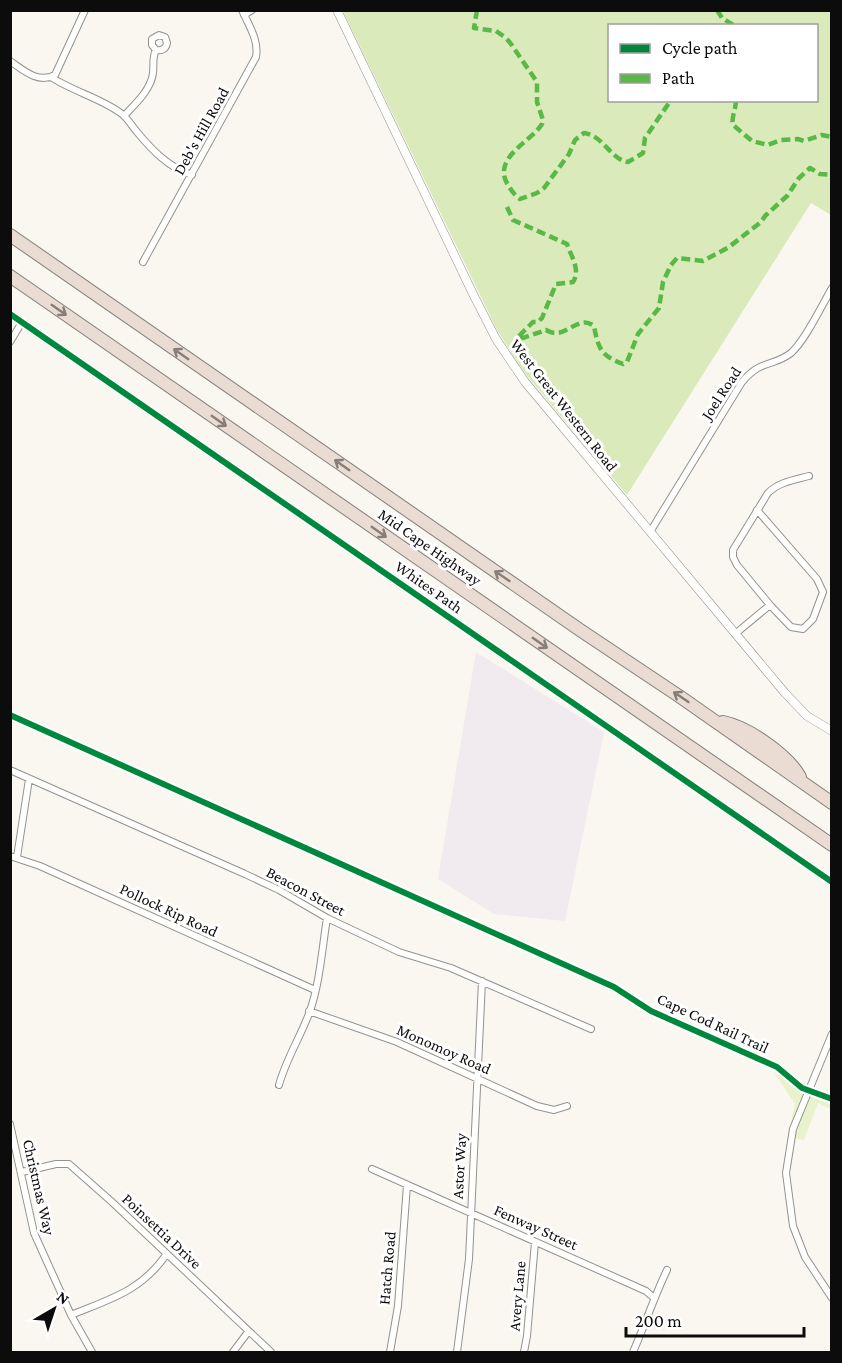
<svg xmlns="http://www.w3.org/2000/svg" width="842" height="1363" font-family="'Crimson Pro',serif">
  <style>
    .industrial { fill: #f1eaee }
    .green { fill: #e8f2cd }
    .forest { fill: #daeaba; fill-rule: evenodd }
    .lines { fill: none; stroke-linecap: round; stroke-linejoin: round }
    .minor-casing { stroke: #93928f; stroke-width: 8 }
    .tertiary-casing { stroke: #93928f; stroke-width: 9 }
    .motorway-casing { stroke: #807f7c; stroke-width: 14 }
    .minor { stroke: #fefefd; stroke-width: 6 }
    .tertiary { stroke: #fefefd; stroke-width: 8 }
    .motorway { stroke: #eadbd3; stroke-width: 12 }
    .quiet { stroke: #58b947; stroke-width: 4.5; stroke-dasharray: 9 4.5; stroke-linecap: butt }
    .cycleway-casing { stroke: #fff; stroke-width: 10 }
    .cycleway { stroke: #00873e; stroke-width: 6 }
    .oneway { stroke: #867e79 }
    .labels { text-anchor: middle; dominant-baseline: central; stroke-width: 6; stroke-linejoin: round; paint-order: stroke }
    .street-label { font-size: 16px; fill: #0c0c0c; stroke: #fff }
  </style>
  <rect width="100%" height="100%" fill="#faf7f0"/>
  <path class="industrial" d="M476,652L604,732L565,921L494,914L438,879Z"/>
  <path class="green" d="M774,1072L831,1097V1109L818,1103L804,1140L788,1137L795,1104Z"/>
  <path class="forest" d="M345,11H831V215L811,203L627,495L523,371L497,330L344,13ZM610,26H816V100H610Z"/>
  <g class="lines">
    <defs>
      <path id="minor" d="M244,15L252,10
        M10,61C23,70 38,84 55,75L85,10
        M51,77C72,91 103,99 122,114C128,119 132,126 137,132C152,150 169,168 192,175
        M124,116C135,104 151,90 153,73C154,65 152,57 156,50L152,45V39L159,35L165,37L167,43C166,49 162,51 156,50
        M143,262L256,57C259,40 249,26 242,10
        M10,342L22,322
        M757,510L817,579L823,592L813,619L803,629L791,627L770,605
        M650,532L742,382C761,359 773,367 791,353C805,341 822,305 832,288
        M735,634L770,605L737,565L733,557V550L768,493C779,482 794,480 809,476
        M10,770L245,874L279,890L327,918L399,952L451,968L591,1029
        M10,856L40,866L315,990
        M17,857L29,779
        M309,1011L397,1042L537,1106L554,1110L567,1106
        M832,1034L793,1129L786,1173L793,1226L805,1257L832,1298
        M279,1085C286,1059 301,1036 310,1011C320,982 322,949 327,918
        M10,1124L34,1233L71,1315L92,1352
        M372,1169L646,1291L654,1298
        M22,1172L56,1164H69L112,1202L271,1352
        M71,1315C110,1299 141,1291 166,1255
        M233,1352L248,1332
        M390,1352L398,1306L407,1185
        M457,1352L469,1259L482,981
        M524,1352L527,1336L535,1242
        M633,1352C645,1325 654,1297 667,1270"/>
      <path id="tertiary" d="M337,10L473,294L496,339L525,382L785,693L807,716L832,731
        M10,314L832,882"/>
      <path id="motorway" d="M10,235L580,630L679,696L832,803
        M10,276L832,845
        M723,722C748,727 788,755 800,777"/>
    </defs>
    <use href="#minor" class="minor-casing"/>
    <use href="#tertiary" class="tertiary-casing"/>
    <use href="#motorway" class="motorway-casing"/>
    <use href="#minor" class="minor"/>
    <use href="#tertiary" class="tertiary"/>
    <use href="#motorway" class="motorway"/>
    <path class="quiet" d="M477,10L474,28L496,31L506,38L511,44L537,82V102L543,120L542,124C531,142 491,158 508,185C511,190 515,196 520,199L537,193L544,188L569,154L575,140L584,133C604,136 610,159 628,162L643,153L645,138L671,100
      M717,10L722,18L735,26
      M736,100C736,110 731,117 733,125L752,141L768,145L781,140L798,139L804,141L822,135L832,137
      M507,207L513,220L567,244C571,256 581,270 573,282L556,284L542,318L538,322H533L518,337L520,339L546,330C565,342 577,313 594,326C598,348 601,356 623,364L627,362L638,334L659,308L663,282L671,265L677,258L703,261L729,247L761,222L765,216L787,196L799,178L810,168L820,174L832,175"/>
    <defs>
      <path id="cycleway" d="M10,314L832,882
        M10,715L614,987L651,1011L777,1067L802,1088L832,1099"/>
    </defs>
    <use href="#cycleway" class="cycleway-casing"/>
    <use href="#cycleway" class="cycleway"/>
  </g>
  <defs><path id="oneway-shaft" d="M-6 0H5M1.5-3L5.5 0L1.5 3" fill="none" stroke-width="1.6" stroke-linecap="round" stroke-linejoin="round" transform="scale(1.5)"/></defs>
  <g class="oneway">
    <use href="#oneway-shaft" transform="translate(59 310) rotate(35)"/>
    <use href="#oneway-shaft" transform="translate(181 354) rotate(-145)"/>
    <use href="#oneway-shaft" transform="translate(219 421) rotate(35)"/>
    <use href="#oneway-shaft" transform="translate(342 465) rotate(-145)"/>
    <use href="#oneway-shaft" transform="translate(379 532) rotate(35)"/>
    <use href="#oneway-shaft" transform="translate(502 576) rotate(-146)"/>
    <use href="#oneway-shaft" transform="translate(540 643) rotate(35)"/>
    <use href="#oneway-shaft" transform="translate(681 697) rotate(-146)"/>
  </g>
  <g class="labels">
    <g class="street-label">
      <text transform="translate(201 131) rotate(-61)">Deb's Hill Road</text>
      <text transform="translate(721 393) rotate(-57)">Joel Road</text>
      <text transform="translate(564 405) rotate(52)">West Great Western Road</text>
      <text transform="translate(430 547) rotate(35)">Mid Cape Highway</text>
      <text transform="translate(429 587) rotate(35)">Whites Path</text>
      <text transform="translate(306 891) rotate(28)">Beacon Street</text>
      <text transform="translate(169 910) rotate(25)">Pollock Rip Road</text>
      <text transform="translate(713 1023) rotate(25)">Cape Cod Rail Trail</text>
      <text transform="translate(444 1049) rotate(24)">Monomoy Road</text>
      <text transform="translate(459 1166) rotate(-87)">Astor Way</text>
      <text transform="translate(39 1187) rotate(77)">Christmas Way</text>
      <text transform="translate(536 1227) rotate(24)">Fenway Street</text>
      <text transform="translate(162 1231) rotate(43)">Poinsettia Drive</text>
      <text transform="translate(387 1268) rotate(-85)">Hatch Road</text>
      <text transform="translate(517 1296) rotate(-85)">Avery Lane</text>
    </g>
  </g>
  <rect width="842" height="1363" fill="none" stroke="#0c0c0c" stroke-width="24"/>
  <rect x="608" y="24" width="210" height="78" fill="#ffffff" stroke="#9e9e9e" stroke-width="1.5"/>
  <rect x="620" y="44" width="30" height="9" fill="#00873e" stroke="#9e9e9e" stroke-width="1.5"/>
  <text x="662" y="54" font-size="18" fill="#0c0c0c">Cycle path</text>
  <rect x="620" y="74" width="30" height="9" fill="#58b947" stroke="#9e9e9e" stroke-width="1.5"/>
  <text x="662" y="84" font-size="18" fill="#0c0c0c">Path</text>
  <g transform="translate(54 1309) rotate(39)" stroke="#ffffff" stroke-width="4.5" paint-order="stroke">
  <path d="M0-4.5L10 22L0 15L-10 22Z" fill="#0c0c0c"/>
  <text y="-9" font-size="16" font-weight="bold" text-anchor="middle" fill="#0c0c0c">N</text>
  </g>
  <path d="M626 1327v9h178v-9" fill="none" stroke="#0c0c0c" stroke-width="3"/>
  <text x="635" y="1327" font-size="18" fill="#0c0c0c" stroke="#ffffff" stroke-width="4.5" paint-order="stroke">200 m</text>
</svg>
